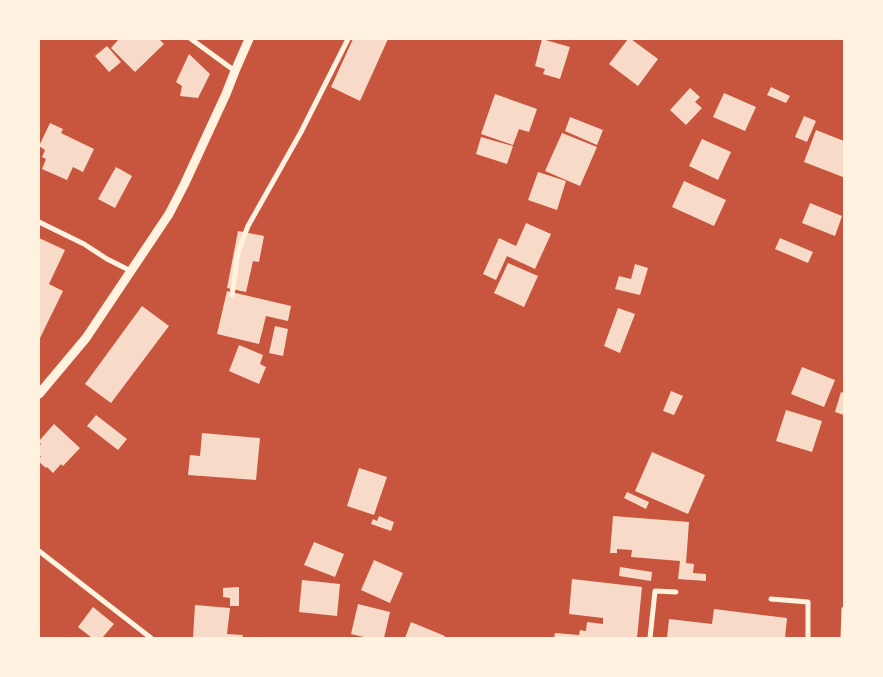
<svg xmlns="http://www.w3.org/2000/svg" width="883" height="677" font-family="Ubuntu,sans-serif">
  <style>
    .building { fill: #f7dbc8 }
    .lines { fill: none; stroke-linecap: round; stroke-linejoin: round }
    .minor { stroke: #fff3e0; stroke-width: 5 }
    .tertiary { stroke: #fff3e0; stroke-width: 9 }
  </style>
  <rect width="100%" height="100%" fill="#c8553d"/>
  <path class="building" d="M119,39H159L164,44L135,72L111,48Z
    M353,39H388L360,101L331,87Z
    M542,39L570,47L560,79L543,74L545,69L535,66Z
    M628,39H631L658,59L638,86L609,64Z
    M107,46L121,62L109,72L95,56Z
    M189,54L210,74L198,98L180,96L182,86L176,82Z
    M771,87L790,96L786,103L767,95Z
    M690,88L700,97L695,102L702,108L686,125L670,110Z
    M724,93L756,107L745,131L713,117Z
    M495,94L537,109L529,132L519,129L513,145L481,134Z
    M804,116L816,121L807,142L795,137Z
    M570,117L603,130L597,145L565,131Z
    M50,123L63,129L61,133L94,149L83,172L73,167L67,180L42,169L46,159L42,157L45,150L39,146Z
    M816,130L844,141V174L843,177L804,162Z
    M562,133L597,147L580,186L545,171Z
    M481,137L513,146L507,164L476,154Z
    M702,139L731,152L718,180L689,166Z
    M116,167L132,176L115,208L98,199Z
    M538,172L566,181L557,210L528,200Z
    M684,181L726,200L714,226L672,207Z
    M810,203L842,216L835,236L802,223Z
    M526,223L551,234L535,269L507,256L496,280L483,274L499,238L516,246Z
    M238,231L264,236L259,262L253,261L246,292L227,288Z
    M39,238L65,250L49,284L63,291L40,338L39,337Z
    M780,238L813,252L808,263L775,249Z
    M508,263L538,276L524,307L494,293Z
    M635,264L648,268L640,295L615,289L619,276L631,279Z
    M227,291L291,306L288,321L266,316L259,344L217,334Z
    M142,306L169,326L111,403L85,384Z
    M618,308L635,314L620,353L604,346Z
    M275,326L288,329L283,356L269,353Z
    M239,345L263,355L260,364L266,367L259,384L229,371Z
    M802,367L835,380L824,407L791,394Z
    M671,391L683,396L674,415L663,411Z
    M841,392L844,393V415L835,412Z
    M786,410L822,421L812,452L776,441Z
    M96,415L127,439L118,450L87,426Z
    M54,424L80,448L63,466L61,464L53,473L47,467L46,468L39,462V459L41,457L39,455V446L41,444L39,441Z
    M202,433L260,438L256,480L188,475L190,455L200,456Z
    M652,452L705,475L688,514L635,491Z
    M359,468L387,477L374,515L347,506Z
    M627,492L649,502L646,509L624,498Z
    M379,516L394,522L391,531L371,524L373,519L377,521Z
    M613,516L689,522L686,563L694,564L693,573L706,574V581L678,579L680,561L631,557L632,550L617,549V553H610Z
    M314,542L344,554L335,577L304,565Z
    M374,560L403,573L390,603L361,590Z
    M620,567L652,572L651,581L619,576Z
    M572,579L642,587L637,638H554L555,633L579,635L580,630L586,631L587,622L603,624V618L569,614Z
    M302,580L340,584L337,616L299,612Z
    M239,587V606H230V598L223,597V588Z
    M358,604L390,612L384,638H368L351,634Z
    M195,605L230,608L227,634L243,635L242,638H193Z
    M93,607L114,624L102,638H92L78,627Z
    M714,609L787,618L785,638H667L669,619L712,624Z
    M411,622L445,636L444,638H405Z"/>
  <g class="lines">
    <path class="minor" d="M191,39L235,71
      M39,222L84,244L107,259L131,271
      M232,295L238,252L248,226L301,132L348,39
      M39,551L151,638
      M771,599L808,602V638
      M650,638L655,591L676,592
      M843,638L844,609"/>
    <path class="tertiary" d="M39,394L86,338L169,214L184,185L226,94L235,71L249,39"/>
  </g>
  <rect width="883" height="677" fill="none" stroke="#fff3e0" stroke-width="80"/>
</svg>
